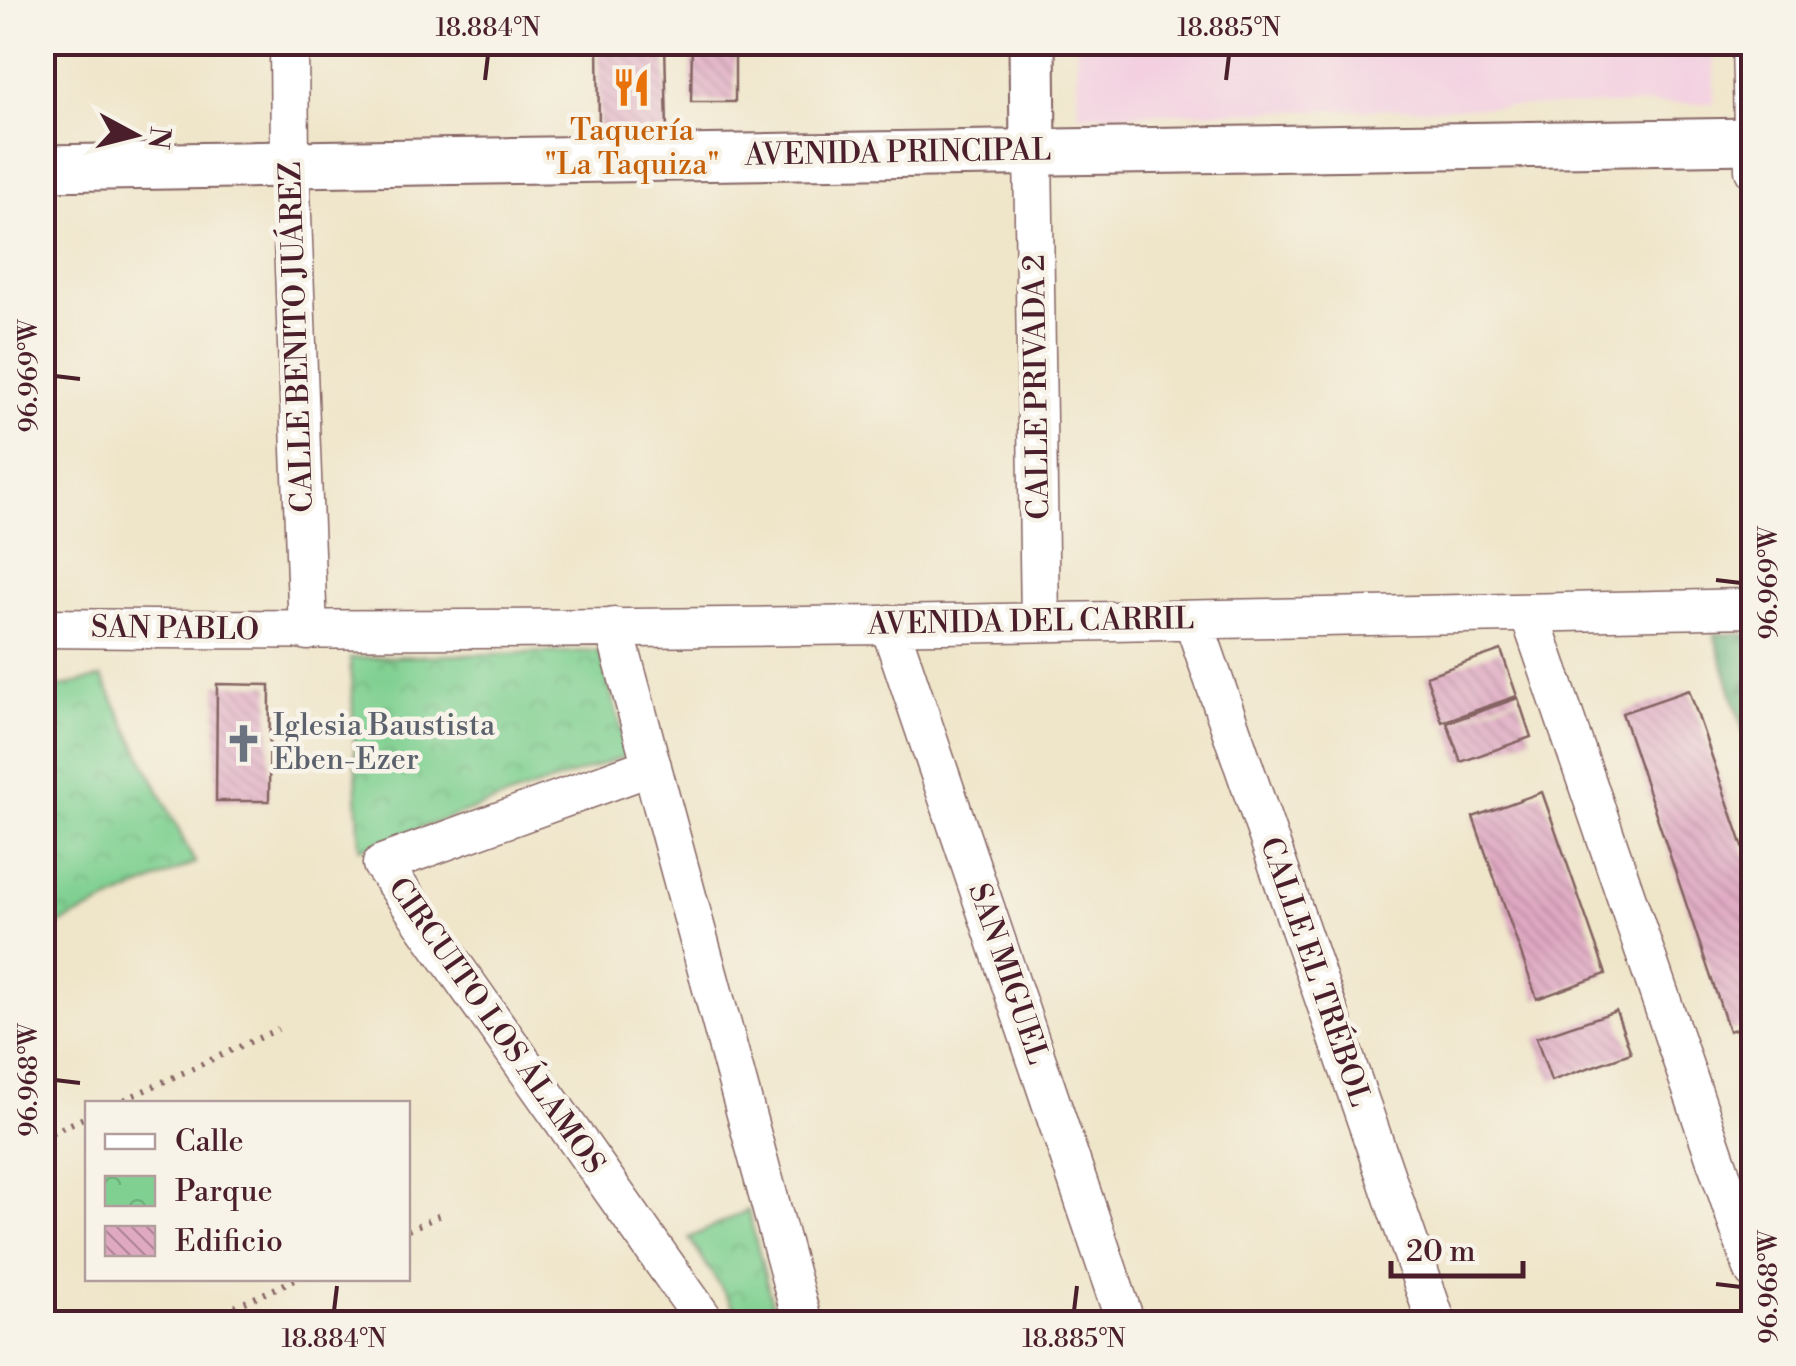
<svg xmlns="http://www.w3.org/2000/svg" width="1796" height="1366" font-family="'Libre Bodoni',serif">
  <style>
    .built { fill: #f3cfe0 }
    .forest { fill: url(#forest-firs); stroke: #586853; stroke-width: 2.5 }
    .park { fill: url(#park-crowns); stroke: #64785e; stroke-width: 2.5 }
    .building { fill: url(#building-back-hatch) }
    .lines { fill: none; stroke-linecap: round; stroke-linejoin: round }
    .minor-casing { stroke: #846462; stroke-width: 41 }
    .tertiary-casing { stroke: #846462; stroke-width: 49 }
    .path { stroke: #846462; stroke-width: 6; stroke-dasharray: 2.5 8; stroke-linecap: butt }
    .minor { stroke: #fff; stroke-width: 38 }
    .tertiary { stroke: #fff; stroke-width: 45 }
    .ticks { fill: none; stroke: #4a1f2b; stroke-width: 4 }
    .labels { text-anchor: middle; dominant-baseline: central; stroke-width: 9; stroke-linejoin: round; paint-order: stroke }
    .food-label { font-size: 30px; fill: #c56008; stroke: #f7f3e8 }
    .street-label { font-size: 30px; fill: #4a1f2b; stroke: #f7f3e8 }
    .worship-label { font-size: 30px; fill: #5b616d; stroke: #f7f3e8; text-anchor: start }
    .neatline { fill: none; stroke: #4a1f2b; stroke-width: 4 }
    .ticks-label { font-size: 25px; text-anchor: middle; fill: #4a1f2b }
  </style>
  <defs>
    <pattern id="forest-firs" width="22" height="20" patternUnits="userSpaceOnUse" patternTransform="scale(2.5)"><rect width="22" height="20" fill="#67b27b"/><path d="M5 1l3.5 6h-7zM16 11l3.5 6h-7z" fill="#579065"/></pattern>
    <pattern id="park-crowns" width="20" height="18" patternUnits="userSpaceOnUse" patternTransform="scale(2.5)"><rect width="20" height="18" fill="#7fd091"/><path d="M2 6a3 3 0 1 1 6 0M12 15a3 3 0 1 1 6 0" fill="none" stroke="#6fb27d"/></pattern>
    <pattern id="building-back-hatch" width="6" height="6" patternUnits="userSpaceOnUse" patternTransform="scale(2.5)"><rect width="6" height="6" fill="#dfa9c2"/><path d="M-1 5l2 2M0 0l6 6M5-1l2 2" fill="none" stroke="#b7899e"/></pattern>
  </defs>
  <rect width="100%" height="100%" fill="#f7f3e8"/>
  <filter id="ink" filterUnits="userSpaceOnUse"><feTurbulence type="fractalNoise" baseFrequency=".01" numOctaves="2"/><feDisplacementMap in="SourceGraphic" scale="20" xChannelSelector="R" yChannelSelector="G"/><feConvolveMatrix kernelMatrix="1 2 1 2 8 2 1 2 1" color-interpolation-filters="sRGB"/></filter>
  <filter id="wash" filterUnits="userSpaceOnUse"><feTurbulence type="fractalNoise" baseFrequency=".0048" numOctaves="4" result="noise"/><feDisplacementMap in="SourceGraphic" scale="40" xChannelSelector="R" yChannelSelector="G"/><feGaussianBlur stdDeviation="2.25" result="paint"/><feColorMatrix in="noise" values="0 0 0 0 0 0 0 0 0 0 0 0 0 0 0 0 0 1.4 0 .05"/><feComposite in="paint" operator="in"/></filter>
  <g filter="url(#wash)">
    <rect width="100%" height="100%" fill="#efe5c9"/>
    <path class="built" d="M1076,43H1714V103L1078,115Z"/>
    <path class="forest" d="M1714,634H1753V763Z"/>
    <path class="park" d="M599,651L629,755L360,849L350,658Z
      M102,677L195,863L43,931V691Z
      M748,1210L777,1323H744L689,1238Z"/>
    <g id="blocks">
      <path class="building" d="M598,42H665L667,131L599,133Z
        M692,42H735V102H691Z
        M1501,650L1517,696L1442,722L1426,676Z
        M217,684L270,685L269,801H216Z
        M1689,690L1754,879V1023L1729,1031L1622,713Z
        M1518,698L1531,737L1461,762L1447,723Z
        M1542,792L1606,974L1537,999L1473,817Z
        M1616,1011L1631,1053L1551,1081L1536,1038Z
        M1754,1067V1105H1753L1741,1071Z"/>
    </g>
  </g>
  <g filter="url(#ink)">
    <use href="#blocks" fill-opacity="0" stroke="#846462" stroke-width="2.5"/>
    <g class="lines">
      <defs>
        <path id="minor" d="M289,42L290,163L308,631
          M1751,42L1754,170
          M1033,151L1040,622
          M1529,613L1754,1271
          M1193,620L1437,1324
          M889,624L1126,1324
          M614,627L803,1324
          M42,628C613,634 1183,620 1754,608
          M652,766L382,864L707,1324"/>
        <path id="tertiary" d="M1032,42L1033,151
          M42,168L1754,141"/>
      </defs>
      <use href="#minor" class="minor-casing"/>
      <use href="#tertiary" class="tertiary-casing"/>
      <path class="path" d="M115,1104L278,1029
        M42,1137L88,1116
        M408,1230L445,1213
        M197,1324L298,1278"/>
      <use href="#minor" class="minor"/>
      <use href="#tertiary" class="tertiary"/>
    </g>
  </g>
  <path class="ticks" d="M485,80L488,55M1226,80L1229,55M55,376L80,379M1716,580L1741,583M55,1080L80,1083M1716,1284L1741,1287M334,1311L337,1286M1074,1311L1077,1286"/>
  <defs>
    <symbol id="restaurant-bare" viewBox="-9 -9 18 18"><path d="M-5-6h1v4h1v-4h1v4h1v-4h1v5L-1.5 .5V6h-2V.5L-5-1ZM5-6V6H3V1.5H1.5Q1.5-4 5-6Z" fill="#e8710a" stroke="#f7f3e8" stroke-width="2.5" paint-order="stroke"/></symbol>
    <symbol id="church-bare" viewBox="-9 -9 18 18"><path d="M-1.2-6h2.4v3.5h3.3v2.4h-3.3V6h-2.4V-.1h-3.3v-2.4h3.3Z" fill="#6b7280" stroke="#f7f3e8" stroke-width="2.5" paint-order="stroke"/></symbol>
  </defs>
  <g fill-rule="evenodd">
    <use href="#restaurant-bare" x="604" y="60" width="55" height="55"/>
    <use href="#church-bare" x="216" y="716" width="55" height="55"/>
  </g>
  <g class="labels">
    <g class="food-label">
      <text x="632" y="131">Taquería<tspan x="632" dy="34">"La Taquiza"</tspan></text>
    </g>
    <g class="street-label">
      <text transform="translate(898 153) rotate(-1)">AVENIDA PRINCIPAL</text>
      <text transform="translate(297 337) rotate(-92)">CALLE BENITO JUÁREZ</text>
      <text transform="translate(1037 387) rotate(-91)">CALLE PRIVADA 2</text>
      <text transform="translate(1031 622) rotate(-1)">AVENIDA DEL CARRIL</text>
      <text transform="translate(175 629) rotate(1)">SAN PABLO</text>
      <text transform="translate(1315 972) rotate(71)">CALLE EL TRÉBOL</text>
      <text transform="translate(1008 974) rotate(71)">SAN MIGUEL</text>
      <text transform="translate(496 1026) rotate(55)">CIRCUITO LOS ÁLAMOS</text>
    </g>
    <g class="worship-label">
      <text x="273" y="726">Iglesia Baustista<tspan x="273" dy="34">Eben-Ezer</tspan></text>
    </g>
  </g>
  <rect width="1796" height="1366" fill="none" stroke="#f7f3e8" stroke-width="110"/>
  <rect x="85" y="1101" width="325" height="180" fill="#f7f3e8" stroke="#b29e9c" stroke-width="2.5"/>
  <rect x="105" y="1134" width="50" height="15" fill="#ffffff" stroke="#b29e9c" stroke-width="2.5"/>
  <text x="175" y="1151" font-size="30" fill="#4a1f2b">Calle</text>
  <rect x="105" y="1176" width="50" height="30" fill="url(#park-crowns)" stroke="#b29e9c" stroke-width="2.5"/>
  <text x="175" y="1201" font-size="30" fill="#4a1f2b">Parque</text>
  <rect x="105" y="1226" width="50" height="30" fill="url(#building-back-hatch)" stroke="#b29e9c" stroke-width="2.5"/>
  <text x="175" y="1251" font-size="30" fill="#4a1f2b">Edificio</text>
  <g transform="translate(135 135) rotate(97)" stroke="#f7f3e8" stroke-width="8" paint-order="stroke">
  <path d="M0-8L18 38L0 25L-18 38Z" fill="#4a1f2b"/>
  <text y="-15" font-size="28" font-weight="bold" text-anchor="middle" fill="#4a1f2b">N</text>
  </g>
  <path d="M1391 1261v15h132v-15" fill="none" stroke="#4a1f2b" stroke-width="5"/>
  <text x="1406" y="1261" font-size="30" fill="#4a1f2b" stroke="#f7f3e8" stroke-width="8" paint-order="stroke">20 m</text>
  <rect x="55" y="55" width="1686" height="1256" class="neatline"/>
  <g class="ticks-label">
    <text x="488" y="36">18.884°N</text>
    <text x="1229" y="36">18.885°N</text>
    <text transform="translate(28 376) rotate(-90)" y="9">96.969°W</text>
    <text transform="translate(1768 583) rotate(-90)" y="9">96.969°W</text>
    <text transform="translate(28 1080) rotate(-90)" y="9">96.968°W</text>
    <text transform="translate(1768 1287) rotate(-90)" y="9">96.968°W</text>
    <text x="334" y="1347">18.884°N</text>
    <text x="1074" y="1347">18.885°N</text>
  </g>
</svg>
